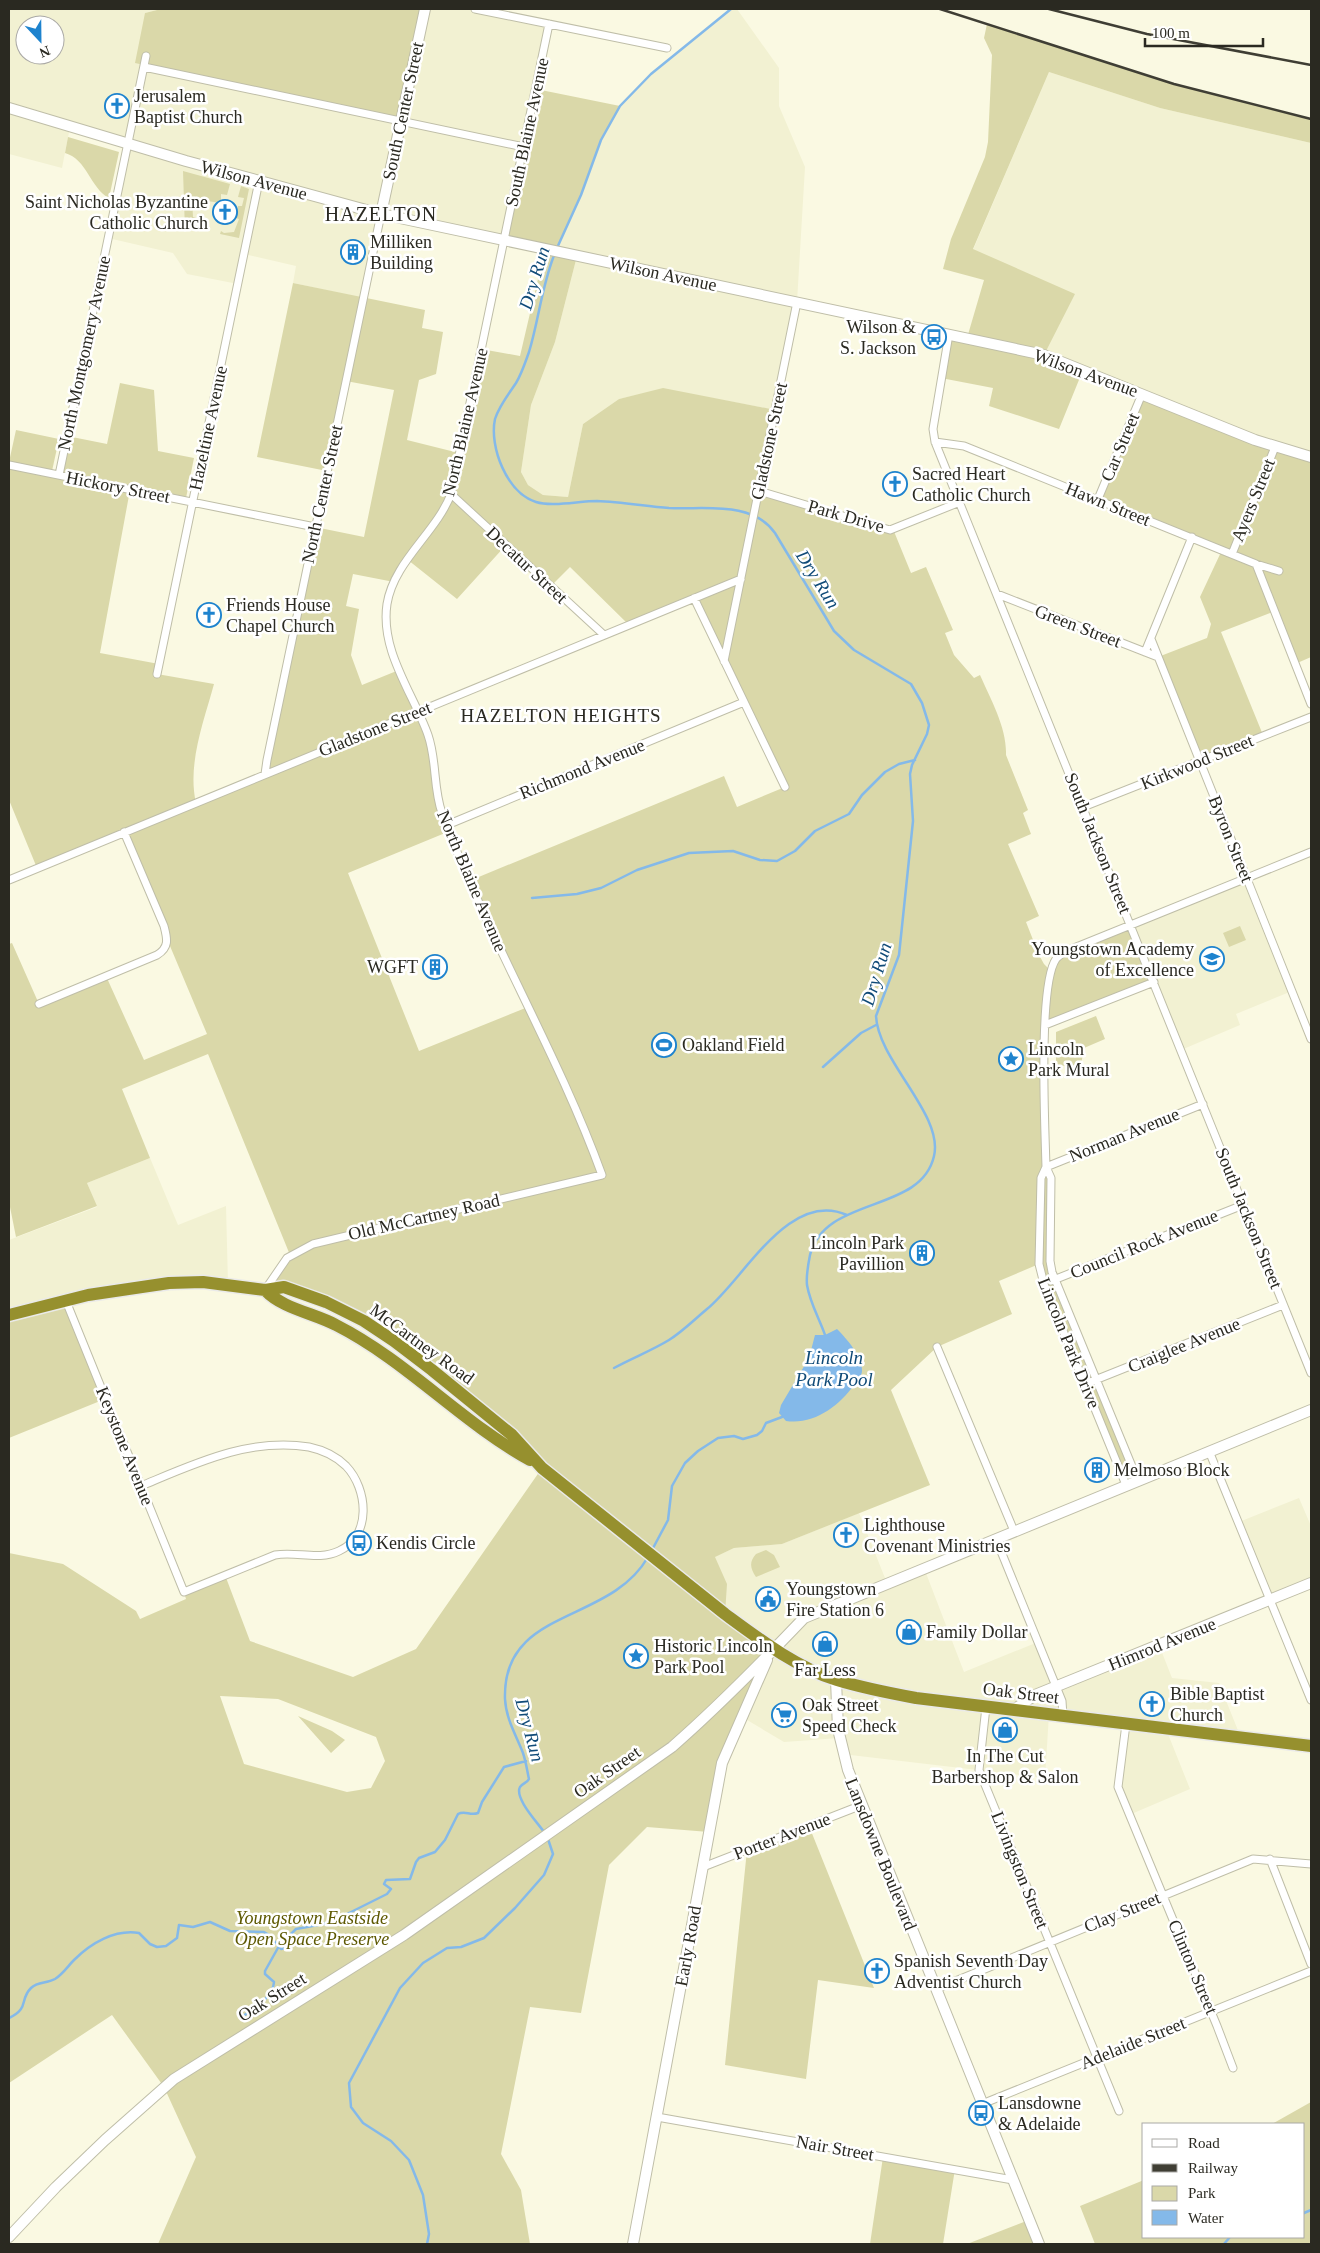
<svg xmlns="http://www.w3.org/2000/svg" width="1320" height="2253" font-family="'Times New Roman',serif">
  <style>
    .built { fill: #f2f1d2; fill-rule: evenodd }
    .green { fill: #dad8a9; fill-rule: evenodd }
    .water { fill: #84b9e9 }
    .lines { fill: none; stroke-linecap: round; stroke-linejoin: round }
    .stream { stroke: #84b9e9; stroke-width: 2.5 }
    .street-casing { stroke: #bfbea8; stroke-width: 9 }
    .secondary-casing { stroke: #bfbea8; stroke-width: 12 }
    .highway-casing { stroke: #eaeae9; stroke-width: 15 }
    .street { stroke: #fff; stroke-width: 7 }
    .secondary { stroke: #fff; stroke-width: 10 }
    .highway { stroke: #96902e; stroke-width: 12 }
    .rail { stroke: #3f3e34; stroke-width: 2.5 }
    .labels { text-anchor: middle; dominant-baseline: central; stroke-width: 5; stroke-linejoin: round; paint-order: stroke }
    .poi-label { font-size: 18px; fill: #2a2921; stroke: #fff; text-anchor: start }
    .street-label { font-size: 18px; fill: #2a2921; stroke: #fff }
    .park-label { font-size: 18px; font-style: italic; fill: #5d5801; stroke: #fff }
    .water-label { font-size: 19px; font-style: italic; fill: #104b78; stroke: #fff }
    .neighbourhood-label { font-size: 19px; letter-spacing: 1px; fill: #2a2921; stroke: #fff }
    .quarter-label { font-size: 20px; letter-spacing: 1px; fill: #2a2921; stroke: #fff }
  </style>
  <rect width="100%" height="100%" fill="#faf9e2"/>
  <path class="built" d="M9,9H161L145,13L475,9L549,24L504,240L381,214L363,298L293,283L296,266L244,254L238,284L187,274L173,253L108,238L128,143L70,127L62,168L9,154ZM25,25H55V55H25Z
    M731,9H737L779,68V106L805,167L797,302L776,410L663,389L619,399L583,424L568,497L543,495L528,485L521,472L531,405L555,342L577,256L556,251L581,195L601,140L620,106L651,74Z
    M1049,72L1160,108L1311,143V457L1044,355L973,250Z
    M1247,878L1292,991L1236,1014L1240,1025L1181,1050L1131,925Z
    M150,1158L178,1225L226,1206L228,1284L169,1283L9,1315V1240L97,1207L87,1183Z
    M1299,1498L1311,1526V1583L1271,1599L1239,1522Z
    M859,1513L887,1583L924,1568L964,1672L1038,1642L1056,1686L1159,1645L1172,1678L1219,1683L1241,1738L1166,1729L1190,1789L1129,1815L1120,1791L1126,1724L1049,1714L1045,1778L842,1754L839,1738L784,1742L742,1717L714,1557L734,1548L782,1544Z"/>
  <path class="green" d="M161,9H425L401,121L135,63L145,13Z
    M987,24L1174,84L1311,119V143L1160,108L1049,72L973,249L1075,294L1044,355L1083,370L1059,429L989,406L993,388L941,378L949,334L967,338L984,280L943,269L951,239L985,157L988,142L992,55L984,38Z
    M536,89L620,106L601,140L581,195L556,251L577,256L555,342L531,405L521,472L528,485L543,495L568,497L583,424L619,399L663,388L776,410L759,491L893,529L911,573L926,567L953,630L945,633L954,655L974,678L980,675C991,700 1007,728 1006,755L1028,810L1023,813L1031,834L1008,844L1039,916L1026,922L1039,955L1044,964L1051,971L1056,959L1131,925L1154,982L1045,1025L1046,1166L1051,1178L1050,1261L1138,1481L1126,1485L1039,1264L999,1281L1012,1314L937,1347L891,1390L930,1485L782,1544L734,1548L715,1557L727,1584L725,1614L775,1648L727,1749L709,1832L647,1827L609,1865L581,2013L530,2007L501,2154L521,2190L530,2244H158L196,2157L164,2087L112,2015L9,2083V1553L63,1564L136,1611L140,1619L186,1599L184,1592L225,1575L250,1641L353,1677L416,1649L542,1468L394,1341L297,1292L265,1290L290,1255L208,1054L122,1089L150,1158L87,1183L97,1206L16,1237L9,1202V944L12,943L39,1004L106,976L144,1060L207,1034L170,946L165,948L168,940L124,832L37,868L9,800V465L59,475L67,436L107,444L120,383L154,390L158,451L194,458L186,498L130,490L100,653L159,664L157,674L214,684C204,721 187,764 196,803L265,774L315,527L364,537L394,390L346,381L327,471L257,457L293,283L425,310L422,328L443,332L436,374L419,380L407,440L459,453L481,349L520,356L545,249L504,240ZM506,545L551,586L570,567L629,625L694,598L785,787L737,807L724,776L469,881L528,1007L419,1051L348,873L450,831L437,794L427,732L399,670L362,685L351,655L359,609L346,606L353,574L394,582L408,560L457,599ZM220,1696L278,1699L376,1737L385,1761L371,1788L347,1792L244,1764Z
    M68,137L119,152L109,198C90,188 87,159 65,153Z
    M183,171L230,184L227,195L221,194V203L207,201V198L192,199L193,217H196L195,226L186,224L185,231Z
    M241,186L249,189L239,238L220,234L221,231L224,233L234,232L239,219L236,218L238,206H242L244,198L238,197Z
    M1142,394L1311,457V657L1295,664L1275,611L1221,632L1263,735L1200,761L1158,657L1207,638L1211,624L1200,597L1222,550L1098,499Z
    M16,430L59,439L52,471L9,462Z
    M1240,926L1246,940L1229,947L1223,933Z
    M1096,1016L1105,1039L1084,1048L1081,1065L1056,1066V1032Z
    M66,1301L105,1399L9,1438V1315Z
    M766,1550L774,1555L780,1567L756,1577C750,1568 749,1562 756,1554Z
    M298,1716L332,1731L345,1740L331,1753Z
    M809,1826L874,1988L818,1980L806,2079L725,2065L747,1850Z
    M1311,2102V2244H1095L1080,2206L1144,2180V2237H1304V2124H1272Z
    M883,2157L955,2169L943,2244H870Z
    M1029,2220L1039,2244H967Z"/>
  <path class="water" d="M837,1329C846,1338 863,1357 862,1371C862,1376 857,1381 854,1385C839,1406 814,1425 786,1421L779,1413L781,1405L809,1358L815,1335H825Z"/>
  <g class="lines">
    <path class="stream" d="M557,248L581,195L601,140L620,106L651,74L731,9
      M555,253C542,284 539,319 529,352C525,363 522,373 516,383C508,395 499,406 495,419C489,447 507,493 536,502C552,507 579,501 597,501C621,502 645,506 669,508C703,510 752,500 775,533L834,631L854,650L911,684L922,703L929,725L927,734L912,765L910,774L913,821L899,955L876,1016C878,1061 944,1115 934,1156C921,1214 825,1195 810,1255C808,1265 806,1275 807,1285C810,1303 819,1318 825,1335
      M532,898L577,894L601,888L637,870L689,853L733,851L760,860L777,861L795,851L815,831L849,814L862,795L885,772L899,764L915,760
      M823,1067L861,1033L876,1025
      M614,1368C632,1358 651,1351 669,1340C682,1332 695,1319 707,1309C744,1279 789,1189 847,1215
      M652,1550L668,1520L672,1486L685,1463L698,1451L718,1438L734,1436L743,1439L757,1435L762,1431L766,1423L782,1417
      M544,1832C538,1823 514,1798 520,1787C523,1783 527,1783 529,1779C527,1770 526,1762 523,1753C516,1735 506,1719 505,1699C502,1607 609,1625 648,1557
      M242,2017C253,2008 273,1998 274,1982L265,1974V1971L279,1946
      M9,2018C30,2008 19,2000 31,1988C38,1981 46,1984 55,1979C63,1974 68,1966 74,1960C91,1943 115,1929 139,1933L150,1944L157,1947L166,1946L177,1938L179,1925L193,1927L210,1922L230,1931L264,1932L269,1935L281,1949L286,1948L291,1934L296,1929L329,1923L387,1894L391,1889L384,1884L386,1880L410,1879L416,1862L419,1858L435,1852L445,1840L458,1814C465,1810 470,1816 478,1813L482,1802L504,1767L526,1761
      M1304,2213L1311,2210
      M427,2244L429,2234L423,2195L409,2160L391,2141L363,2123L351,2107L349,2083L400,1988L423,1963L447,1948L461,1947L484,1938L515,1908L544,1875L553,1854L548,1839
      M1224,2244L1230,2237"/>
    <defs>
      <path id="street" d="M475,9L667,48
        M144,67L524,147
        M949,334L933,429L935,442L1311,1373
        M935,442L964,446L1256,564L1279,571
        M9,465L315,527
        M59,475L146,56
        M759,491L890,530L960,502
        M451,494L604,635
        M1098,499L1142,394
        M1232,554L1275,447
        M1256,564L1311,704
        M997,594L1158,657
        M694,598L785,787
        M1151,639L1311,1039
        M1145,652L1192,537
        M724,661L797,302
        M157,674L259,181
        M265,774L267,760L381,214
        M1083,807L1311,717
        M447,825L744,702
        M9,880L741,579
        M39,1004L157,955C170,947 167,938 164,926L124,832
        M1045,1025L1154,982
        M1046,1167L1051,1178L1050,1261L1052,1272L1138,1481
        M1046,1167L1203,1104
        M1051,1281L1243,1205
        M265,1290L287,1258L313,1244L602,1175C557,1051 487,937 442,813C433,788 437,761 428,735C413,693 380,651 387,604C394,561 436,533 451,494L549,24
        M66,1301L184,1592L275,1555C297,1551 318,1561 339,1551C372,1536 368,1489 346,1466C336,1456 323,1450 309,1447C250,1437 194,1464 141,1486
        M937,1347L1014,1531
        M1085,1384L1283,1305
        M1209,1451L1311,1700
        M1126,1485L1044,1284L1039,1264L1041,1178L1046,1167C1045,1128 1038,985 1056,959C1059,955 1065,952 1069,950L1311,852
        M996,1539L1062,1701L1063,1716
        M986,1707L979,1770L1119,2111
        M1126,1724L1118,1787L1217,2026L1233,2068
        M1270,1859L1311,1964
        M703,1867L862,1805
        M936,1989L1253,1859L1311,1864
        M982,2104L1311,1971
        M657,2117L1013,2180"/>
      <path id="secondary" d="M9,108L186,161L381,214L1044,355L1255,440L1311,457
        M381,214L425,9
        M836,1680L838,1729L848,1770L1039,2244
        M1015,1709L1035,1695L1311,1583
        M9,2237L56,2187L105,2140L174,2079L404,1935L672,1747C718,1707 761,1663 804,1618L1311,1410
        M633,2244L722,1763L767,1660"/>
      <path id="highway" d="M265,1290C283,1309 314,1313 336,1325C407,1361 461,1422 530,1460
        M9,1315L88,1295L169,1283L203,1282L265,1290L284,1287L326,1302L364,1321L394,1341L432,1370L512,1435L542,1468L725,1614C759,1639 797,1668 837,1680C863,1688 889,1693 916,1698L1311,1746"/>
    </defs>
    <use href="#street" class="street-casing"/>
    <use href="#secondary" class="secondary-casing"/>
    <use href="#highway" class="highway-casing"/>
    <use href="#street" class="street"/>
    <use href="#secondary" class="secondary"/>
    <use href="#highway" class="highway"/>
    <path class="rail" d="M940,9L1174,84L1311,119
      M1049,9L1147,34L1311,65"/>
  </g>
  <defs>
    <symbol id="church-ring" viewBox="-11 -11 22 22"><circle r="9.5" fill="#fff" stroke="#1e83ce" stroke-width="1.5"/><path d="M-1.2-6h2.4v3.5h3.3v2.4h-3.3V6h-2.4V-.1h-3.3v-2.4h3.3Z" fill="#1e83ce"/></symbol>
    <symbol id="building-ring" viewBox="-11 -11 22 22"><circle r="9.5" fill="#fff" stroke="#1e83ce" stroke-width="1.5"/><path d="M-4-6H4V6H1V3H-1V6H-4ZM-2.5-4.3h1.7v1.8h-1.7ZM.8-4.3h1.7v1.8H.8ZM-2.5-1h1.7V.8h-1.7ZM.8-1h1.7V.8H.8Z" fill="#1e83ce"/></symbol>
    <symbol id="bus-ring" viewBox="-11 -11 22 22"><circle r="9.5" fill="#fff" stroke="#1e83ce" stroke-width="1.5"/><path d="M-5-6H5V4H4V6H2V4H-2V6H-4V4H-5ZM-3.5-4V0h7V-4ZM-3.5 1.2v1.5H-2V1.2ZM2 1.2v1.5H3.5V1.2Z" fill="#1e83ce"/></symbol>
    <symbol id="school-ring" viewBox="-11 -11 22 22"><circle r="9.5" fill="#fff" stroke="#1e83ce" stroke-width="1.5"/><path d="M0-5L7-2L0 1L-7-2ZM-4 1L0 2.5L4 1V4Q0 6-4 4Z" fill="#1e83ce"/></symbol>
    <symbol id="stadium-ring" viewBox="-11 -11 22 22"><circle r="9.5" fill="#fff" stroke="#1e83ce" stroke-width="1.5"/><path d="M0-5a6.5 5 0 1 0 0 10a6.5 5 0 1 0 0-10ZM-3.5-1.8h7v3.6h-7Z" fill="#1e83ce"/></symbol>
    <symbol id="sight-ring" viewBox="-11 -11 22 22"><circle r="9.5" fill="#fff" stroke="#1e83ce" stroke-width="1.5"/><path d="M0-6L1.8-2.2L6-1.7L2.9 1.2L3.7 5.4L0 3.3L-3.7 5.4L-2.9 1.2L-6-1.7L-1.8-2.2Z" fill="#1e83ce"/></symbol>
    <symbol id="civic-ring" viewBox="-11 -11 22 22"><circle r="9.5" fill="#fff" stroke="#1e83ce" stroke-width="1.5"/><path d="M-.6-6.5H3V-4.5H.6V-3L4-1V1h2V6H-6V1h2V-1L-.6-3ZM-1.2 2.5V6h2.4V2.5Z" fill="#1e83ce"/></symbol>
    <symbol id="shop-ring" viewBox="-11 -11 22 22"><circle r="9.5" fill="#fff" stroke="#1e83ce" stroke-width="1.5"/><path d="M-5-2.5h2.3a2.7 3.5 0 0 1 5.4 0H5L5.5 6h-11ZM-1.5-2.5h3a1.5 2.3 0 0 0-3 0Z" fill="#1e83ce"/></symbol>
    <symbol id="supermarket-ring" viewBox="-11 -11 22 22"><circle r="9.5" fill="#fff" stroke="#1e83ce" stroke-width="1.5"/><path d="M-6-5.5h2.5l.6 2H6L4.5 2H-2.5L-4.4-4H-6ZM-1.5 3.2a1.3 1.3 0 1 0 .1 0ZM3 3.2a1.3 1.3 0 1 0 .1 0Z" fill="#1e83ce"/></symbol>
  </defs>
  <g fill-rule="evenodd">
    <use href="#church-ring" x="103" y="92" width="28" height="28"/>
    <use href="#church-ring" x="211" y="198" width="28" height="28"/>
    <use href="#building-ring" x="339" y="238" width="28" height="28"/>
    <use href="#bus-ring" x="920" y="323" width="28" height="28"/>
    <use href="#church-ring" x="881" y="470" width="28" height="28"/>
    <use href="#church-ring" x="195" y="601" width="28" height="28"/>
    <use href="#school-ring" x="1198" y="945" width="28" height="28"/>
    <use href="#building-ring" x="421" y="953" width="28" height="28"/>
    <use href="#stadium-ring" x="650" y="1031" width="28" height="28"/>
    <use href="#sight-ring" x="997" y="1045" width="28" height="28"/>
    <use href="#building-ring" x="908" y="1239" width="28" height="28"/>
    <use href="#building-ring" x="1083" y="1456" width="28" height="28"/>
    <use href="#church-ring" x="832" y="1521" width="28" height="28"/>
    <use href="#bus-ring" x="345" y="1529" width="28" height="28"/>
    <use href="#civic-ring" x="754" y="1585" width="28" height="28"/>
    <use href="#shop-ring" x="895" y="1618" width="28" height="28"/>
    <use href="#shop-ring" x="811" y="1630" width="28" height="28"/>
    <use href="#sight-ring" x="622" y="1642" width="28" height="28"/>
    <use href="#church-ring" x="1138" y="1690" width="28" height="28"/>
    <use href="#supermarket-ring" x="770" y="1701" width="28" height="28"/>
    <use href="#shop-ring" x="991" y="1716" width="28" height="28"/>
    <use href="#church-ring" x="863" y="1957" width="28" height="28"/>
    <use href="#bus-ring" x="967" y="2099" width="28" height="28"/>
  </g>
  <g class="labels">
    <g class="poi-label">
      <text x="134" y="96">Jerusalem<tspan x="134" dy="21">Baptist Church</tspan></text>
      <text x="208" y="202" text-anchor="end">Saint Nicholas Byzantine<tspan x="208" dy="21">Catholic Church</tspan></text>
      <text x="370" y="242">Milliken<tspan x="370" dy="21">Building</tspan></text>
      <text x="916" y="327" text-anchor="end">Wilson &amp;<tspan x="916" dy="21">S. Jackson</tspan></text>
      <text x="912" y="474">Sacred Heart<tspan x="912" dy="21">Catholic Church</tspan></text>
      <text x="226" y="605">Friends House<tspan x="226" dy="21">Chapel Church</tspan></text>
      <text x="1194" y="949" text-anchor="end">Youngstown Academy<tspan x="1194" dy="21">of Excellence</tspan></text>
      <text x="418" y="967" text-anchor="end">WGFT</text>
      <text x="682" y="1045">Oakland Field</text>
      <text x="1028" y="1049">Lincoln<tspan x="1028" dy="21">Park Mural</tspan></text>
      <text x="904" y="1243" text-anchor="end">Lincoln Park<tspan x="904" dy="21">Pavillion</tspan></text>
      <text x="1114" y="1470">Melmoso Block</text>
      <text x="864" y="1525">Lighthouse<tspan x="864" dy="21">Covenant Ministries</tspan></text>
      <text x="376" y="1543">Kendis Circle</text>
      <text x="786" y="1589">Youngstown<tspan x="786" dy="21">Fire Station 6</tspan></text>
      <text x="926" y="1632">Family Dollar</text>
      <text x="654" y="1646">Historic Lincoln<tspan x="654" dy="21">Park Pool</tspan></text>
      <text x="825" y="1670" text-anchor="middle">Far Less</text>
      <text x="1170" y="1694">Bible Baptist<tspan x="1170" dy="21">Church</tspan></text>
      <text x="802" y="1705">Oak Street<tspan x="802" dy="21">Speed Check</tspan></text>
      <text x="1005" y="1756" text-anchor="middle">In The Cut<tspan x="1005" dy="21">Barbershop &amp; Salon</tspan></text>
      <text x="894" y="1961">Spanish Seventh Day<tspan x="894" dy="21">Adventist Church</tspan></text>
      <text x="998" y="2103">Lansdowne<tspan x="998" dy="21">&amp; Adelaide</tspan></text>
    </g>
    <g class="street-label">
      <text transform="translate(403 111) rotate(-78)">South Center Street</text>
      <text transform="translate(527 132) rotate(-78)">South Blaine Avenue</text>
      <text transform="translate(254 180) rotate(15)">Wilson Avenue</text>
      <text transform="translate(663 274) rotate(12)">Wilson Avenue</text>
      <text transform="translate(84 353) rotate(-78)">North Montgomery Avenue</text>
      <text transform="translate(1086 373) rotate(20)">Wilson Avenue</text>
      <text transform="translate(465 422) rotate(-77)">North Blaine Avenue</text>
      <text transform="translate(208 428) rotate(-78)">Hazeltine Avenue</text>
      <text transform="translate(769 441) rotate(-78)">Gladstone Street</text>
      <text transform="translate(1120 447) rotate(-67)">Car Street</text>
      <text transform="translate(118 487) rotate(11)">Hickory Street</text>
      <text transform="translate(322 494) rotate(-78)">North Center Street</text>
      <text transform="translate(1253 500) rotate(-68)">Ayers Street</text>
      <text transform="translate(1108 504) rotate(22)">Hawn Street</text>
      <text transform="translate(846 516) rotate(16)">Park Drive</text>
      <text transform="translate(527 565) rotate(43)">Decatur Street</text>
      <text transform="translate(1078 626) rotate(21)">Green Street</text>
      <text transform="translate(375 729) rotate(-22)">Gladstone Street</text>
      <text transform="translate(1197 762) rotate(-22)">Kirkwood Street</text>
      <text transform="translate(582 769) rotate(-22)">Richmond Avenue</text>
      <text transform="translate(1231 839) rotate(68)">Byron Street</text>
      <text transform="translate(1098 843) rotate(68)">South Jackson Street</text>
      <text transform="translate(472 881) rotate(67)">North Blaine Avenue</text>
      <text transform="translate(1124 1135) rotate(-22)">Norman Avenue</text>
      <text transform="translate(424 1217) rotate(-13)">Old McCartney Road</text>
      <text transform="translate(1249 1218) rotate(68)">South Jackson Street</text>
      <text transform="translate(1144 1244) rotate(-22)">Council Rock Avenue</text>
      <text transform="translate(1069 1343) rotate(68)">Lincoln Park Drive</text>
      <text transform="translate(422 1344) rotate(36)">McCartney Road</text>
      <text transform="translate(1184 1345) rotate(-22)">Craiglee Avenue</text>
      <text transform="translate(125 1446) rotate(68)">Keystone Avenue</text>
      <text transform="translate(1162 1644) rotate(-22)">Himrod Avenue</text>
      <text transform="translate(1021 1693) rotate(7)">Oak Street</text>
      <text transform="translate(607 1772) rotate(-35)">Oak Street</text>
      <text transform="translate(782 1836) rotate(-21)">Porter Avenue</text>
      <text transform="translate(881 1854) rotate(68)">Lansdowne Boulevard</text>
      <text transform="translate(1020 1870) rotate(68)">Livingston Street</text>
      <text transform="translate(1122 1912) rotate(-22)">Clay Street</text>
      <text transform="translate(688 1946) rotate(-80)">Early Road</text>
      <text transform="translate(1193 1967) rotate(67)">Clinton Street</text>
      <text transform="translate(272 1997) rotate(-32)">Oak Street</text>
      <text transform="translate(1133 2043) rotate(-22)">Adelaide Street</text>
      <text transform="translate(835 2148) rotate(10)">Nair Street</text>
    </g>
    <g class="park-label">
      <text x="312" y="1918">Youngstown Eastside<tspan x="312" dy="21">Open Space Preserve</tspan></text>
    </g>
    <g class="water-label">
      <text transform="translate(534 278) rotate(-73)">Dry Run</text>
      <text transform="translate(818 579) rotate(58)">Dry Run</text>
      <text transform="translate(876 974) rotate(-73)">Dry Run</text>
      <text x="834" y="1357">Lincoln<tspan x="834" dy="22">Park Pool</tspan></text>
      <text transform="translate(530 1730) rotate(75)">Dry Run</text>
    </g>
    <g class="neighbourhood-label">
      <text x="561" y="715">HAZELTON HEIGHTS</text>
    </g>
    <g class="quarter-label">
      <text x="381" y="214">HAZELTON</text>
    </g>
  </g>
  <rect width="1320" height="2253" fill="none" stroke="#2a2921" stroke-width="20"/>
  <rect x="1142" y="2123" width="162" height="115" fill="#ffffff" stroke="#aaa9a6"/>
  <rect x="1152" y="2139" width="25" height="8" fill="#ffffff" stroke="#aaa9a6"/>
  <text x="1188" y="2148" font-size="15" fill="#2a2921">Road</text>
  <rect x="1152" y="2164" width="25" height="8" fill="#3f3e34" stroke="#aaa9a6"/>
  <text x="1188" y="2173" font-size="15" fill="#2a2921">Railway</text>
  <rect x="1152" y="2186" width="25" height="15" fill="#dad8a9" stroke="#aaa9a6"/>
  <text x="1188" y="2198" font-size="15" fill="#2a2921">Park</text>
  <rect x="1152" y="2210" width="25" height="15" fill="#84b9e9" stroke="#aaa9a6"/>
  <text x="1188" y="2223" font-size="15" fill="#2a2921">Water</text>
  <g transform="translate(40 40) rotate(158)"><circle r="24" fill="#ffffff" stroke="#aaa9a6"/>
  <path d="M0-4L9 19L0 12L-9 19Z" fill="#1e83ce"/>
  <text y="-8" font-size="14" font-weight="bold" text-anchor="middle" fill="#2a2921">N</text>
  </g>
  <path d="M1145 38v8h118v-8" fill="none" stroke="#2a2921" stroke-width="2.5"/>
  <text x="1152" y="38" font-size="15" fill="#2a2921" stroke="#ffffff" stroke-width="4" paint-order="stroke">100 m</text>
</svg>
